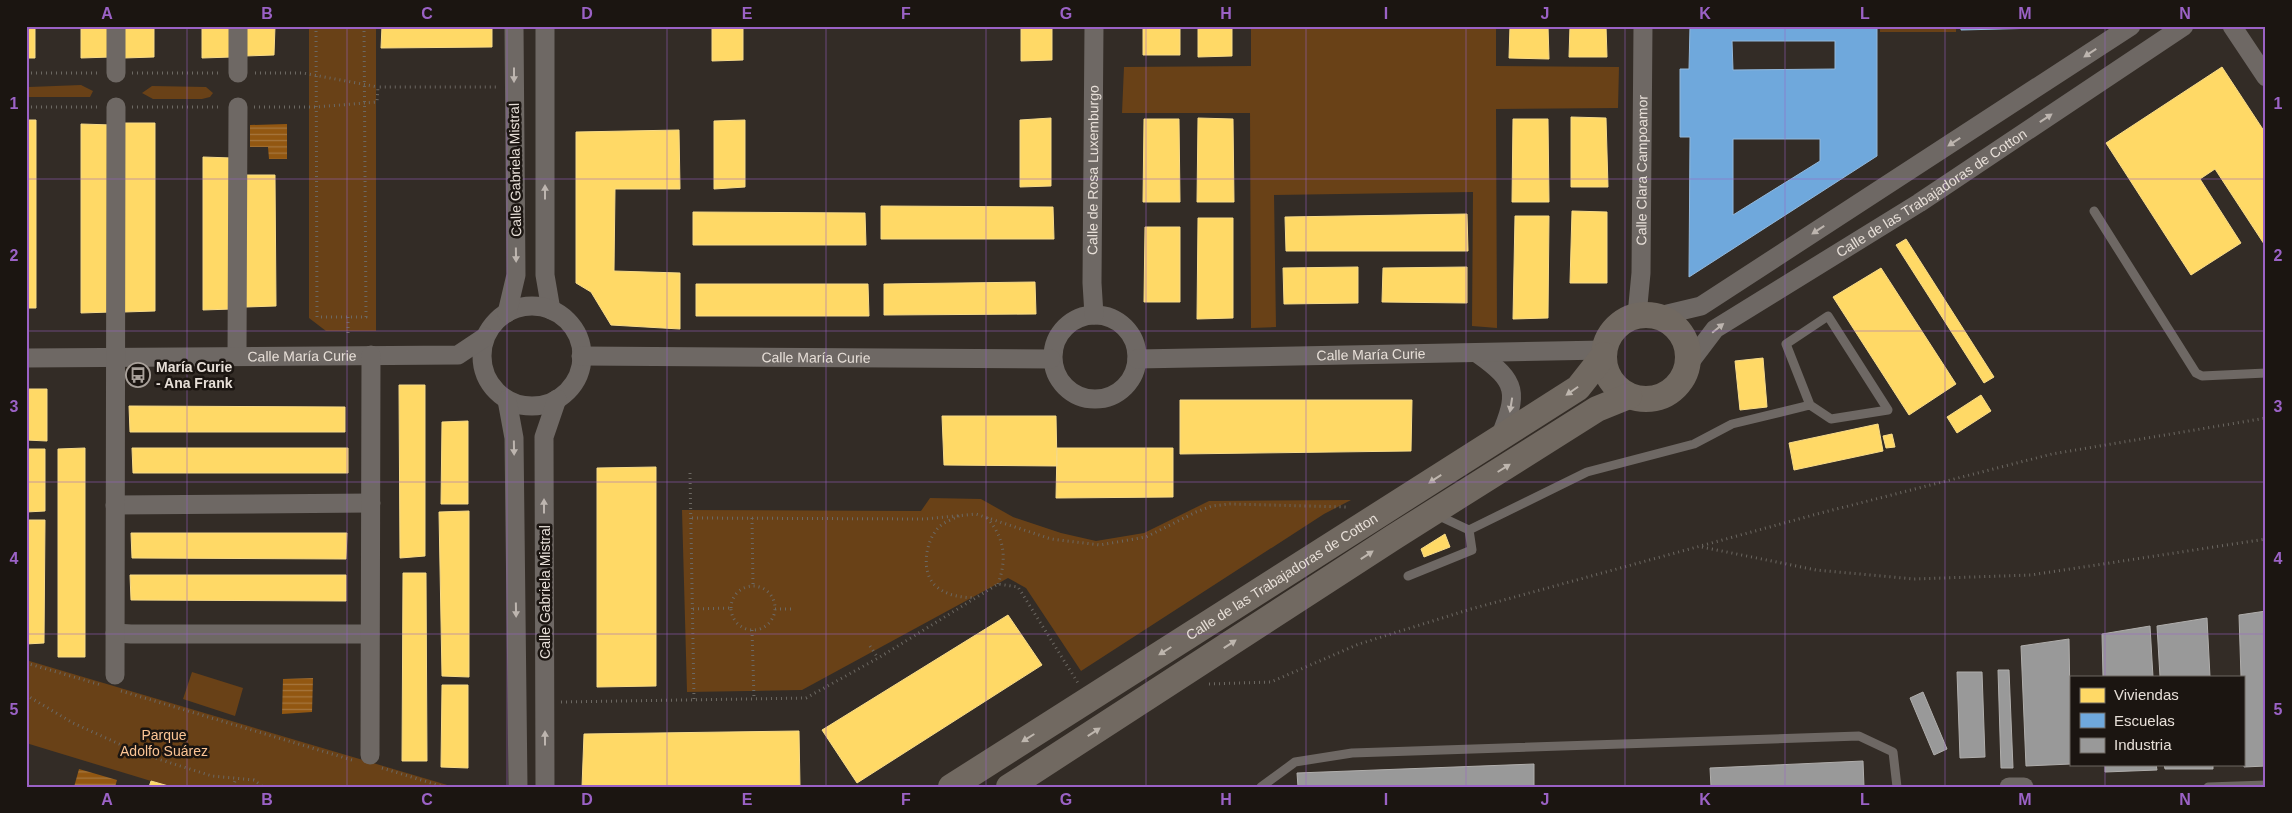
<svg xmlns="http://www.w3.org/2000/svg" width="2292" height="813" font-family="Arial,sans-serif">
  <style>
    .green { fill: #694117 }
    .water { fill: url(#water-rules) }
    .homes { fill: #ffd966; stroke: #f8db88 }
    .schools { fill: #6fa8dc; stroke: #93b8db; fill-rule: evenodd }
    .industry { fill: #999; stroke: #b0aeac }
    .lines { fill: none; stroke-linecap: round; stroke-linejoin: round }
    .path { stroke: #6c6862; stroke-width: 3; stroke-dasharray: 1 4; stroke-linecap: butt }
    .lane { stroke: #6e6864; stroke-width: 9 }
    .street { stroke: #6e6864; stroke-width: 19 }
    .secondary { stroke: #716961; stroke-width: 26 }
    .oneway { fill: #bdb5af }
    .oneway2 { fill: #beb6ae }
    .grid { fill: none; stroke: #9b62c6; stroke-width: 1; stroke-opacity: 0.55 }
    .labels { text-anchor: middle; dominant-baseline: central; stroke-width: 5; stroke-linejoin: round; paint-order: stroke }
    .street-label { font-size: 14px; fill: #e7dfd8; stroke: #1b1511 }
    .poi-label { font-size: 14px; font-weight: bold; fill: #e7dfd8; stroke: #1b1511; text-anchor: start }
    .park-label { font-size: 14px; fill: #fcc595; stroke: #1b1511 }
    .neatline { fill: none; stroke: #9b62c6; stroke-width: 2 }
    .grid-label { font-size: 16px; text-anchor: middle; font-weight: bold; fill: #9b62c6 }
  </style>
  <defs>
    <pattern id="water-rules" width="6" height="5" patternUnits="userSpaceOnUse" patternTransform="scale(1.25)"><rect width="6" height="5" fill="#925711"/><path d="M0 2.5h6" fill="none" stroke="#a6773e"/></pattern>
  </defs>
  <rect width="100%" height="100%" fill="#332c26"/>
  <path class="green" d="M309,26H376V331H326L309,318Z
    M1251,26H1496V66L1619,67L1618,108L1496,109L1497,328L1472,326L1473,192L1274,195L1276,327L1251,328L1250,113H1122L1124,67L1251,66Z
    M1880,26H1956V32H1880Z
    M81,85L93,91L90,97H26V89L29,87Z
    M152,86L206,87L213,93L210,97L202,99H153L142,93Z
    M930,498L981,499L1013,517L1061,533L1096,541L1144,533L1209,501L1351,500L1324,514L1081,671L1026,588L1008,578L802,690L687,692L682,510L921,511Z
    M26,660L454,787H172L151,781L26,743Z
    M192,672L243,688L235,716L183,699Z"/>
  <path class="water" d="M287,124V159H269L268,147H250V125Z
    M313,678L312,712L282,714L283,679Z
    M79,769L117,780L115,787H74Z"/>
  <path class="homes" d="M26,26H35V58H26Z
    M81,26H111V57L81,58Z
    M124,26H154V57L124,58Z
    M202,26H232V57L202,58Z
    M245,26H275L274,55L245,56Z
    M382,26H492V47L381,48Z
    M712,26H743V60L712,61Z
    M1021,26H1052V60L1021,61Z
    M1143,26H1180V55H1143Z
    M1198,26H1232V56L1198,57Z
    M1510,26H1548L1549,59L1509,58Z
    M1570,26H1606L1607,57H1569Z
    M2222,67L2266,134V247L2215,169L2200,179L2241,243L2191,275L2106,143Z
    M1571,117L1606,118L1608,187H1571Z
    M1051,118V186L1020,187V120Z
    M1198,118L1233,119L1234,202H1197Z
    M1144,119H1179L1180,202H1143Z
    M1513,119H1548L1549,202H1512Z
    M26,120H36V308H26Z
    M745,120V187L714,189V121Z
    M124,123H155V311L124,312Z
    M81,124L112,125L111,312L81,313Z
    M679,130L680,189H615L614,271L680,273V329L611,325L591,292L576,283V132Z
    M203,157L232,158V309L203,310Z
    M245,175H275L276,306L246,307Z
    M881,206L1053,207L1054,239H881Z
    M1572,211L1607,212V283H1570Z
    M693,212L865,213L866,245H693Z
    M1467,214L1468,251H1286L1285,217Z
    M1515,216H1549L1548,318L1513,319Z
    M1198,218H1233V318L1197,319Z
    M1145,227H1180V302H1144Z
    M1906,239L1994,377L1984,383L1896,245Z
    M1358,267V303L1284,304L1283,268Z
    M1467,267V303L1382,302L1383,268Z
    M1881,268L1956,384L1909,415L1833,297Z
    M1035,282L1036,314L884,315V284Z
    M696,284H868L869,316H696Z
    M1763,358L1767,407L1740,410L1735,361Z
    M399,385H425V556L400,558Z
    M26,389H47V441L26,440Z
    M1981,395L1991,411L1957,433L1947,417Z
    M1180,400H1412L1411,451L1180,454Z
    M129,406L345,407V432H130Z
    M942,416H1056L1057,466L944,465Z
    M468,421V504H441L442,422Z
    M1878,424L1883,451L1794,470L1789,443Z
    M1892,434L1895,447L1886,448L1883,436Z
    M85,448V657H58V449Z
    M132,448H348V473H133Z
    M1057,448H1173V497L1056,498Z
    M26,449H45V511L26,512Z
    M656,467V686L597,687V468Z
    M469,511V677L442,676L439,512Z
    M26,520H45L44,643L26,644Z
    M131,533H347L346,559L132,558Z
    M1445,534L1450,547L1424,557L1421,549Z
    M403,573H426L427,761H402Z
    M130,575H346V601L131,600Z
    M1008,615L1042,665L857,783L822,730Z
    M442,685H468V768L441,767Z
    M799,731L800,787H582L584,734Z
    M151,781L172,787H149Z"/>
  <path class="schools" d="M1690,26H1877V156L1689,277L1690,137H1680V69H1689ZM1732,41H1835V69L1733,70ZM1733,139H1820V161L1733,215Z
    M1961,26H2041V28L1961,30Z"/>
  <path class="industry" d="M2266,611V766L2244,767L2243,677H2241L2239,615Z
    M2207,618L2210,677H2160L2157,626Z
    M2150,626L2153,677H2103L2102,634Z
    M2069,639L2071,764L2026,766L2021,646Z
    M1998,670H2009L2013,768H2001Z
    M1957,672H1982L1985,757L1960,758Z
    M1923,692L1947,749L1934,755L1910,698Z
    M1863,761L1864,787H1711L1710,768Z
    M1534,764V787H1298L1297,773Z
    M2105,764H2156L2157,770L2105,772Z
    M2164,764H2213V769H2165Z"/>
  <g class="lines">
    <path class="path" d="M316,26L317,317H366L364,26
      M26,73H98
      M132,73H221
      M255,73H303L378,87
      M26,107H98
      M132,107H221
      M254,107H316L377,102L378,87H498
      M348,317V337
      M690,473L694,700
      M959,516C953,519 944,522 939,527C925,541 920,574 937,587C948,596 960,597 974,598
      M692,518L925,519L976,514L1051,539L1100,545L1146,537L1196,512L1212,506L1230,504L1349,507
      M752,518L753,586
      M987,518C1005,538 1007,559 998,584
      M1702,547L1816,570L1914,579L2031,575L2266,539
      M731 608a22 22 0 1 1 44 0a22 22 0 1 1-44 0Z
      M693,609L731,608
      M775,609H791
      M752,630L754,699
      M870,646L878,658
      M26,663L101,685
      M1209,684L1271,682L1359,644L1471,609L1817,514L2052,454L2266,418
      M121,691L352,760
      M26,695L73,723L139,753L212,776L254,780L263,787
      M561,702L806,698L880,657L998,584L1018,587L1078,683
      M382,768L444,787
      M233,787L236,778"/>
    <path class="lane" d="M2094,211L2196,373L2202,376L2266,373
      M1469,530L1587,472L1694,444L1732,424L1810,405L1831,419L1888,410L1828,316L1786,344L1810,405
      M1408,576L1472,550L1469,530L1437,515
      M1261,787L1295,762L1352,753L1859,736L1893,752L1897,787
      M2208,787L2266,785"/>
    <g class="street">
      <path d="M116,26V73"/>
      <path d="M545,26V275L551,310"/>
      <path d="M2232,26L2266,77"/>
      <path d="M238,73V26"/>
      <circle cx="532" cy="356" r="50"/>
      <path d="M507,313L516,275L514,26"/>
      <circle cx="1095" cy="357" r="42"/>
      <path id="s1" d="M1094,315L1092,283L1094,26"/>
      <path id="s2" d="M1637,315L1641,273L1643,26"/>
      <path d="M1659,316L1701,306L2131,26"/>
      <path d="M1478,354C1518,382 1518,393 1500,437"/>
      <path d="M237,356L238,107"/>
      <path id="s3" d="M581,356L1051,359"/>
      <path id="s4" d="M26,358L458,355L485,337"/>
      <path id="s5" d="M1137,359L1604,350"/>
      <path id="s6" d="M1687,366L1715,329L1919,203L2184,26"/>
      <path d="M507,400L514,438L518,787"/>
      <path d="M115,505L371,503"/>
      <path d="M115,633L131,634H370"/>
      <path d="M115,675L116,107"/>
      <path d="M370,755L371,355"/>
      <path d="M545,787L544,437L557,399"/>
      <path d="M2009,787H2024"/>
    </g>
    <g class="secondary">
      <circle cx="1646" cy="357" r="42"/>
      <path id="s7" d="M951,787L1578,388L1604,355"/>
      <path d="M1009,787L1394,537L1597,409L1629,396"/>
    </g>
  </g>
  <defs><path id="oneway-solid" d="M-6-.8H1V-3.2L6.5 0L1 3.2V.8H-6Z" transform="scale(1.25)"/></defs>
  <g class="oneway">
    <use href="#oneway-solid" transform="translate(2090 53) rotate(147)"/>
    <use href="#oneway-solid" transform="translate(514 75) rotate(90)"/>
    <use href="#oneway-solid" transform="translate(2046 118) rotate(-34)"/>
    <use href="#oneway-solid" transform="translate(1954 142) rotate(147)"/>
    <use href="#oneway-solid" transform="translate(545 192) rotate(-90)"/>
    <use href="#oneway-solid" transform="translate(1818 230) rotate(147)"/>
    <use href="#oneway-solid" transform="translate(516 255) rotate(89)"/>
    <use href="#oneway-solid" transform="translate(1718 328) rotate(-39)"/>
    <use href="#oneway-solid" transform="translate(1511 405) rotate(99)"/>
    <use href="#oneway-solid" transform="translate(514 448) rotate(89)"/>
    <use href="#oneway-solid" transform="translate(544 506) rotate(-90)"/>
    <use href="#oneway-solid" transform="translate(516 610) rotate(89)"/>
    <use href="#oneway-solid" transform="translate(545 738) rotate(-90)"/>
  </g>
  <g class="oneway2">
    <use href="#oneway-solid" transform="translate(1572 391) rotate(145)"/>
    <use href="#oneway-solid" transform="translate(1504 468) rotate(-32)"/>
    <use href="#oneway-solid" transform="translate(1435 479) rotate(147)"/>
    <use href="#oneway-solid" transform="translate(1367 555) rotate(-33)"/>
    <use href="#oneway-solid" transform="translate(1230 644) rotate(-33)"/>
    <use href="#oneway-solid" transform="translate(1165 651) rotate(148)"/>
    <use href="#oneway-solid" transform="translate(1094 732) rotate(-33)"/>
    <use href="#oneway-solid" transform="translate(1028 738) rotate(148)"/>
  </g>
  <path class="grid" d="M187,26V787M347,26V787M507,26V787M667,26V787M826,26V787M986,26V787M1146,26V787M1306,26V787M1466,26V787M1625,26V787M1785,26V787M1945,26V787M2105,26V677M26,179H2266M26,331H2266M26,482H2266M26,634H2266M2105,764V787"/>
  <defs>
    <symbol id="bus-ring" viewBox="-11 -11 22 22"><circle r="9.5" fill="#1b1511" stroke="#a8a09a" stroke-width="1.5"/><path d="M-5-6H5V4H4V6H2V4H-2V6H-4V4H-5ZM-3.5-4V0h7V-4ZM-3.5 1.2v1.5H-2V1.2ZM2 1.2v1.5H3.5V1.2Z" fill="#a8a09a"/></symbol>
  </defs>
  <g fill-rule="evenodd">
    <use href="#bus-ring" x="124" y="361" width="28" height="28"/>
  </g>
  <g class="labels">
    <g class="street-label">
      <text transform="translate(515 170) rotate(-91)">Calle Gabriela Mistral</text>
      <text stroke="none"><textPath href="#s1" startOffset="145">Calle de Rosa Luxemburgo</textPath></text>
      <text stroke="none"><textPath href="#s2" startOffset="145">Calle Clara Campoamor</textPath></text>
      <text stroke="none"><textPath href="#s6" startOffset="302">Calle de las Trabajadoras de Cotton</textPath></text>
      <text stroke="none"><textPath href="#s5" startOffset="234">Calle María Curie</textPath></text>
      <text stroke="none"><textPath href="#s4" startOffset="276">Calle María Curie</textPath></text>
      <text stroke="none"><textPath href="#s3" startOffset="235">Calle María Curie</textPath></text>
      <text stroke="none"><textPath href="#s7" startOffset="392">Calle de las Trabajadoras de Cotton</textPath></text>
      <text transform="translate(545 592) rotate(-90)">Calle Gabriela Mistral</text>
    </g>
    <g class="poi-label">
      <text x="156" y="367">María Curie<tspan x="156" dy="16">- Ana Frank</tspan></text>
    </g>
    <g class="park-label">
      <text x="164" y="735">Parque<tspan x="164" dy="16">Adolfo Suárez</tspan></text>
    </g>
  </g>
  <rect width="2292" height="813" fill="none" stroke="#1b1511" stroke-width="55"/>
  <rect x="2070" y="676" width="175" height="90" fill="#1b1511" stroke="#6d6661"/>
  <rect x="2080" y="688" width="25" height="15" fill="#ffd966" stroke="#6d6661"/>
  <text x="2114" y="700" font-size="15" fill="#e7dfd8">Viviendas</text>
  <rect x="2080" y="713" width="25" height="15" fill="#6fa8dc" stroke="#6d6661"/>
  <text x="2114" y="726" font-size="15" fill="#e7dfd8">Escuelas</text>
  <rect x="2080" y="738" width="25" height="15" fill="#999999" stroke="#6d6661"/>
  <text x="2114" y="750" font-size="15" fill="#e7dfd8">Industria</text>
  <rect x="28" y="28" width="2236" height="758" class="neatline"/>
  <g class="grid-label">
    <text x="107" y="19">A</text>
    <text x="267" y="19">B</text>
    <text x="427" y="19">C</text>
    <text x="587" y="19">D</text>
    <text x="747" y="19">E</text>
    <text x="906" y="19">F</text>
    <text x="1066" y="19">G</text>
    <text x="1226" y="19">H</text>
    <text x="1386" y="19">I</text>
    <text x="1545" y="19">J</text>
    <text x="1705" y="19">K</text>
    <text x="1865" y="19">L</text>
    <text x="2025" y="19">M</text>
    <text x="2185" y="19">N</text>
    <text x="14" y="109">1</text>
    <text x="2278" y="109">1</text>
    <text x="14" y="261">2</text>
    <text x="2278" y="261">2</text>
    <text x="14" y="412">3</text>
    <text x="2278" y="412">3</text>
    <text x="14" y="564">4</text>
    <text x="2278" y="564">4</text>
    <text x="14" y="715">5</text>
    <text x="2278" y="715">5</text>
    <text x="107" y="805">A</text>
    <text x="267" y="805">B</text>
    <text x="427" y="805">C</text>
    <text x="587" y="805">D</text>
    <text x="747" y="805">E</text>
    <text x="906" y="805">F</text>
    <text x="1066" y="805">G</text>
    <text x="1226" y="805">H</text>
    <text x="1386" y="805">I</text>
    <text x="1545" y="805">J</text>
    <text x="1705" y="805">K</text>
    <text x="1865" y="805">L</text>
    <text x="2025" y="805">M</text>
    <text x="2185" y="805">N</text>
  </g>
</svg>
